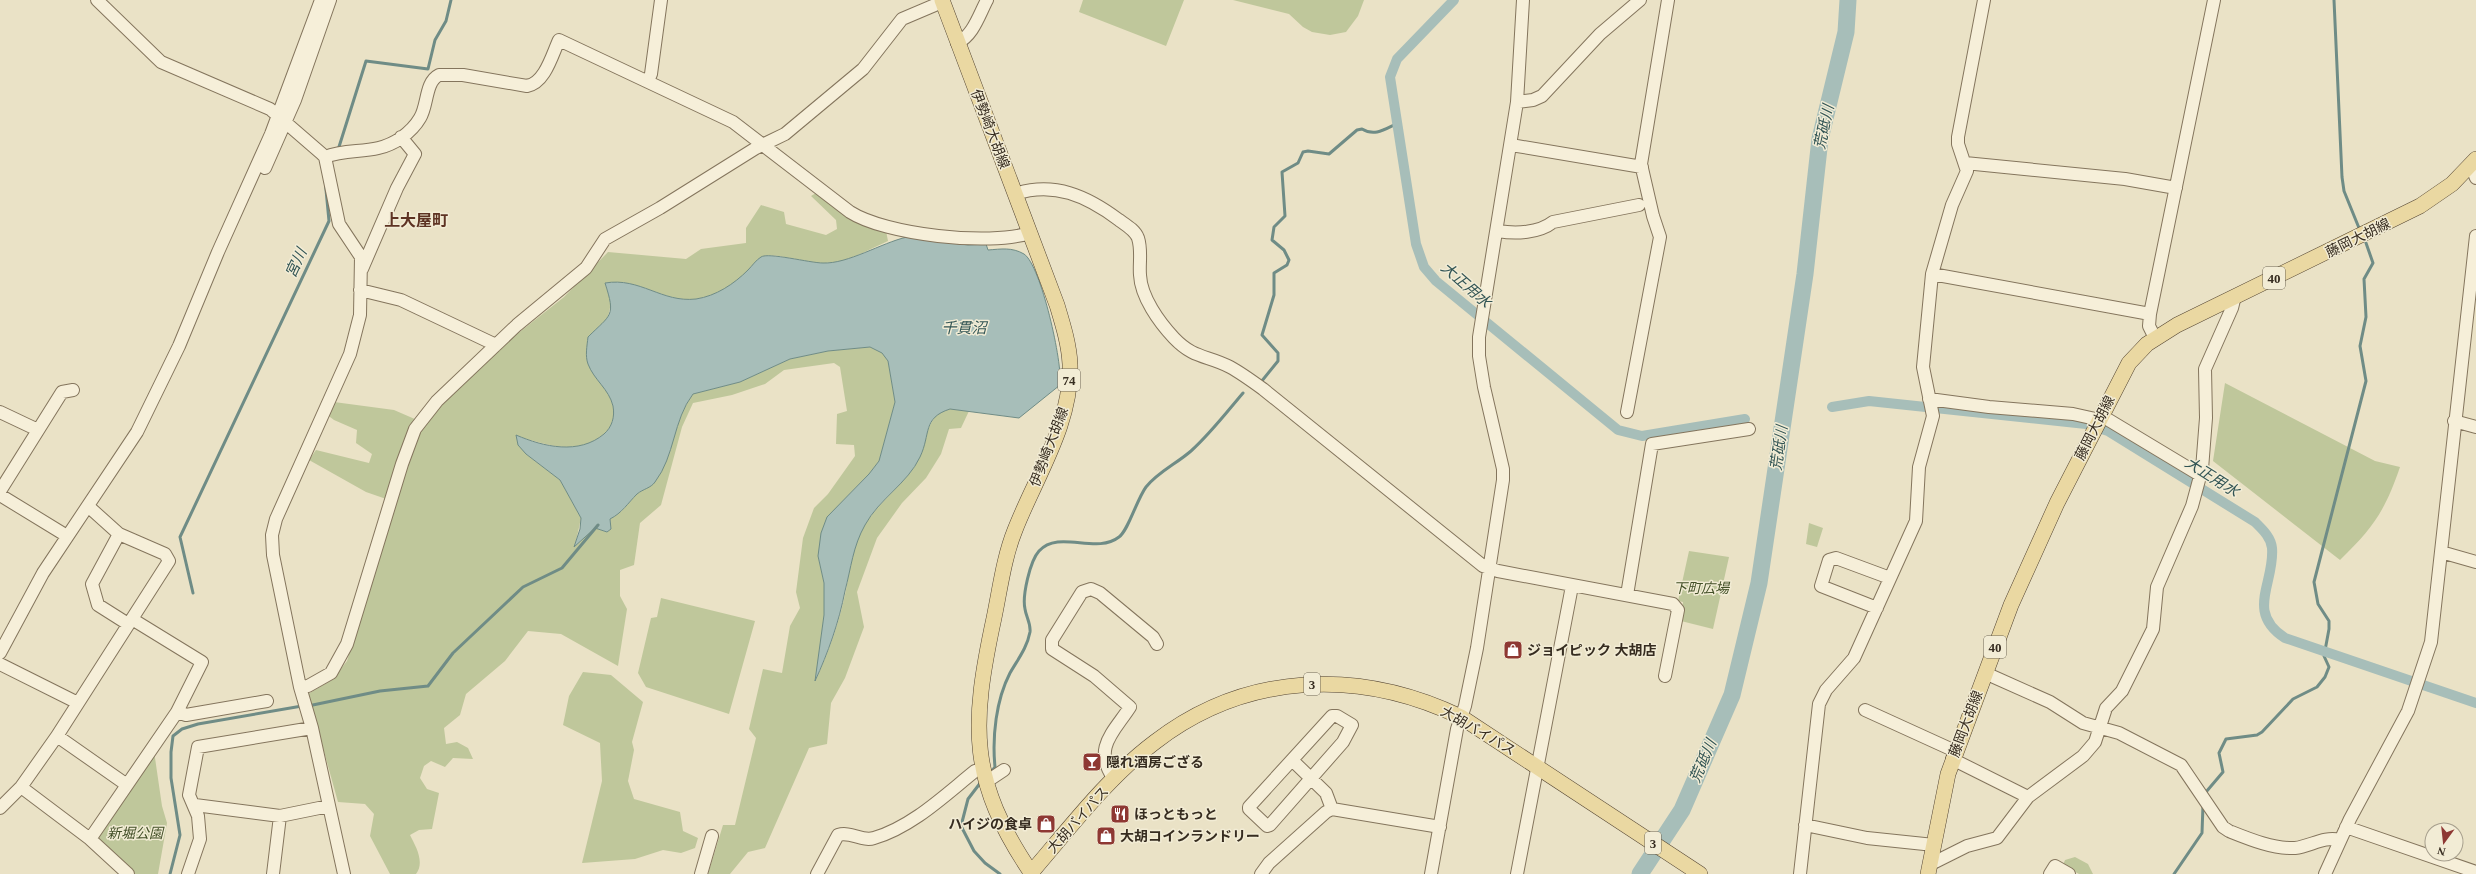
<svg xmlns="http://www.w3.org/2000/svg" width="2476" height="874" font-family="'Times New Roman','Noto Sans JP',serif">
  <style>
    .green { fill: #bfc79b }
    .water { fill: #a7beb9; stroke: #6f8c86 }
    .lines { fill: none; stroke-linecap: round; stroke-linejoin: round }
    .stream { stroke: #6f8c86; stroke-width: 3 }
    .canal { stroke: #a7beb9; stroke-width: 10 }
    .river { stroke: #a7beb9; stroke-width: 17 }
    .minor-casing { stroke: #84755d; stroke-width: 14 }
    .major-casing { stroke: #524331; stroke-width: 16 }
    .minor { stroke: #f6efd9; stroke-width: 12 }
    .major { stroke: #ead8a2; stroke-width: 15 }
    .labels { text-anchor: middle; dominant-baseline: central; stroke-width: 3; stroke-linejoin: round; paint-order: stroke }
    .shield { fill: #f2ecd5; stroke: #6e6656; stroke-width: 1 }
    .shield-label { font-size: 13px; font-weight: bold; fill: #362c20 }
    .street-label { font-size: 14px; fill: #362c20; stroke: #f2ecd5 }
    .park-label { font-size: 14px; font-style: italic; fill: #435028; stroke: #f2ecd5 }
    .poi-label { font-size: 14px; font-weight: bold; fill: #362c20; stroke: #f2ecd5; text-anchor: start }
    .water-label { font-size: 15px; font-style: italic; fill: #315454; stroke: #f2ecd5 }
    .quarter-label { font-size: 16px; font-weight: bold; fill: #5e3323; stroke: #f2ecd5 }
  </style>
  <rect width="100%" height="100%" fill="#eae2c6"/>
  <path class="green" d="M1083,0H1184L1166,46L1079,12Z
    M1233,0H1364L1358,16L1346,32L1330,35L1312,32L1303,27L1289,14Z
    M816,193L886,231L888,241C868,250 846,263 825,263C808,264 774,251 762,257C757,259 753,266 749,270C735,284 716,296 696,299C663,303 639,277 605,283L611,303L607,322L599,326L588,364C596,378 609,390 613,406C615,417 612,427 604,434C577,457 546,444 516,436L526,454L560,480L581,518L575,546L595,528L607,532L611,529L610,519C622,513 627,505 635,496C644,487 653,485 660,474C674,448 675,418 693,394L740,382L790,359L828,351L870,347L883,353L888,361L895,402L879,461L869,474L839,505L818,556L824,583V615L816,679C829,652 840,620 846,590C850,568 853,543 865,524C879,503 899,488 913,469C926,451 925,409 951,409C957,409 963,411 969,411L961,428L949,429L941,454L926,478L902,503L877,538L857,592L864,627L845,678L831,703L827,744L809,748L765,848L748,852L730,874H708L723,825H735L756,738L749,729L763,669L782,673L790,626L800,608L796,592L803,538L814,508L828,494L855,456L854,445L836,444L837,414L847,411L840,367L834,363L784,370L765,384L732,395L693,403L682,427L661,505L640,523L634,565L620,570V596L627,609L618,666L561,634L528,631L505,661L466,694L460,715L444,728L446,744L457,742L468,748L473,759L453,758L445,767L431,761L424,766L420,778L427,789L439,793L432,829L419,830L410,835C416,847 425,862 416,874H390L370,836L374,814L365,804L338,802L308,694L332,680L347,661L382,547L392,501L366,492L309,460L316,450L369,463L372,454L356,443L357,430L334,420L326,414L334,402L394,410L424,423L450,392L497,350L564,297L608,252L686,259L701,249L746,243V228L761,205L784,212L786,224L826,235L837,229L836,220L811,196Z
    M2225,383L2375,461L2400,467C2385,511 2373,528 2340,560L2213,461Z
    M1809,523L1823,528L1817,547L1806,544Z
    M1689,551L1729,557L1713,629L1681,621L1683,602L1678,601Z
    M661,598L755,621L729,714L646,687L638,673L651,618L657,617Z
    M583,672L611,675L643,702L632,742L634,750L628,781L634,799L680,812L683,831L698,838L695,848L681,853L663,850L635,859L582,863L602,781L600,743L563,725L569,696Z
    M154,751L162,806L167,823L158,874H135L94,839Z
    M2075,857L2088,864L2093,874H2079L2063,865L2065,860Z"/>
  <path class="water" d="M907,237L968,245L986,244L988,250C1001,249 1012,247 1024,254C1041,265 1063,364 1060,385L1019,418L950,409C922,418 931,434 920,457C908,483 879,499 865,525C853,546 851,568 845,591C839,622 828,653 815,681L824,615V583L818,556L821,533L827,517L869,474L879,461L895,402L888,361L882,353L870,347L828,351L790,359L740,382L693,394C673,420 675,456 655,482C651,488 643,489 637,494C628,503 622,513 610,519L611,529L607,532L595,528L574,547L580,529L581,518L560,480L526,454L518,445L516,435C544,447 579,455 604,434C612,427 615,417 613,406C609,389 594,380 588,364C585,356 587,346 588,337C611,314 616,317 605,283C640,277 662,303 696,299C716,296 734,284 748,270C752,266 756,260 761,257C768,252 810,263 823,263C848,264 881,243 907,237Z"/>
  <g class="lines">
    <path class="stream" d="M2334,0L2342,177L2344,191L2359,228
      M338,150L366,61L428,69L435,40L446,21L451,0
      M1261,382L1278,361V353L1262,335L1274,295V273L1287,265L1289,260L1284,250L1272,240L1274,227L1285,216L1282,172L1298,163L1303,152L1308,151L1329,154L1357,130L1362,129C1375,137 1385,129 1398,123
      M193,593L180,537L329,221L325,179
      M308,706L380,691L428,686L453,653L523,587L562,568L598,525
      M992,771L995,767C992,737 996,700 1010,673C1018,659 1027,648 1030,632C1031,623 1026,617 1025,609C1022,596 1030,561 1039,551C1059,529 1096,555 1119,537C1128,531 1137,499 1146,487C1158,472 1176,464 1191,451C1210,434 1226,413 1243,393
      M981,782L968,799L961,826L974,851L985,863L1000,874
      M2206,792L2223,772L2219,753L2226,739L2257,735L2262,732L2293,699L2317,687L2325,677L2329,667L2324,656L2329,629V621L2318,604L2314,582L2366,381L2360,346L2366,317L2364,279L2373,263L2366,243
      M170,874L180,835L171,778V752L173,736L182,729L198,724L302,706
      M2174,874L2202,833L2203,805"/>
    <path class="canal" d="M1454,0L1397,59L1390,77L1416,244L1424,267L1436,281L1618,430L1642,436L1745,419
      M1832,407L1869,401L2086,424L2108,431L2255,522C2262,529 2271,537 2272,548C2275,583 2245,612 2285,638L2476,703"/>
    <path class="river" d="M1640,874L1682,810L1732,695L1759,583L1805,274L1820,139L1846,32L1848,0"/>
    <defs>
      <path id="minor" d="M97,0L161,62L270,109L322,154L325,157L339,224L361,257L360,315L350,354L276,519L272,535L273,555L300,687L312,728L344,874
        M957,43C973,36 979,15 987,0
        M648,81L651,74L661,0
        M1517,102L1533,100L1542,96L1600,34L1640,0
        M1511,145L1642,167
        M325,157C351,147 375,156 401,138C408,133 416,125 420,118C428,105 425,82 439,75H463L527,86C545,83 552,55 559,40L733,122L850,212C886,235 989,246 1030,233
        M1965,163L2125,179L2176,188
        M2471,166L2476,178
        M265,168L295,100L330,0
        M1015,194C1054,181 1087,196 1119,220C1126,225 1135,230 1138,238C1142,250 1139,263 1140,275C1141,297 1159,322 1174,338C1194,359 1207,355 1230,367C1241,373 1252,381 1263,389L1483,566L1498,571L1673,604L1678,610L1665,676
        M1498,231C1516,234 1539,233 1553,222L1639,205
        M362,269L397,188L415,154L401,137
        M1932,274L2150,314
        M360,290L401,300L496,345
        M2155,338L2149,326L2150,314L2214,0
        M1929,399L1989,407L2073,414L2100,420
        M0,412L38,430
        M1627,412L1660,237L1653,216L1641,164L1668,0
        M2102,416L2200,475
        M2454,421L2476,427
        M0,491L62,392L73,390
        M0,495L67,536
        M119,534L92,584L98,605L128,624
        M2441,552L2476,562
        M1627,595L1652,444L1749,429
        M1877,608L1821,586L1829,560L1836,558L1890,578
        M0,653L43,573L137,432L179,346L218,252L271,134L321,0
        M0,664L78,703
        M1985,673L2050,702L2083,723L2119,733L2181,765L2223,827L2229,831C2249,839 2273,849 2295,848C2311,846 2324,836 2340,840
        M300,687L308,686L331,673L347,644L402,464L415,429L437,401L517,325L586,268L605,239L660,208L756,148L785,134L863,69L902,19L942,2
        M1865,710L1955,751
        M177,712L186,715L267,701
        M1332,716H1337L1352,725L1343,742L1270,825L1267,826L1249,809V807Z
        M57,736L127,785
        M1952,759L2028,797
        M1292,760L1326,793L1332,809
        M1114,779C1092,748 1114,732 1130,707L1094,676L1052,649V640L1082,592L1091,589L1100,593L1153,637L1157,644
        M986,782L1004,770
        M21,787L90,839L128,874
        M195,805L280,816L329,806
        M0,808L21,787L57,736L169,561L165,554L119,534L89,507
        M1805,825L1867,838L1934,845
        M2346,827L2476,872
        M90,839L177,712L202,662L132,619
        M1931,864L1967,846L1997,838L2028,797L2083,756L2095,742L2106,708L2122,691L2153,629L2157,587L2192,506L2202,469L2206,418L2205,369L2232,308L2235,296
        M188,874L200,839L198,816L189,795L198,747L312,728
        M273,874L280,816
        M701,874L712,836
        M817,874L838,835C851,831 862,842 874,838C912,827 945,795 975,771L982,769
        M1261,874L1269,863L1326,812L1332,809L1440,827
        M1431,874L1457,729L1465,706L1477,648L1503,480V469L1484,387L1479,356V337L1517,102L1523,0
        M1517,874L1572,586
        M1800,874L1819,704L1826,690L1854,658L1916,521L1919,467L1933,416L1923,367L1932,274L1952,205L1967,171L1958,144V137L1984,0
        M2050,874L2055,866L2069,874
        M2325,874L2350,819L2408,711L2431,642L2476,236"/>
      <path id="major" d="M942,0L1057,305C1063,325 1069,344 1070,364C1072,424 1036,476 1015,530C1004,557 1000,589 994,618C971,725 968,780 1032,874
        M1030,874C1069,829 1107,778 1155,742C1246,672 1359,668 1461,717L1700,874
        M1928,874L1948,774L2011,605L2057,503L2129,363L2147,344L2177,325L2420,206L2452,184L2476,159"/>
    </defs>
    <use href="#minor" class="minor-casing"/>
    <use href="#major" class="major-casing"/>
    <use href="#minor" class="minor"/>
    <use href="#major" class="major"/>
  </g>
  <defs>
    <symbol id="shop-square" viewBox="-11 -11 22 22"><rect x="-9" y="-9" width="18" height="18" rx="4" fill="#8e3833" stroke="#f2ecd5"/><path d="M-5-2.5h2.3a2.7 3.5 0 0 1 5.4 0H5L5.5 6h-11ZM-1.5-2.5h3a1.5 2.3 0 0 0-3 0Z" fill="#fff"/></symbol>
    <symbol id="bar-square" viewBox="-11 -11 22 22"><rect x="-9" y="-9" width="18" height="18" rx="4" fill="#8e3833" stroke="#f2ecd5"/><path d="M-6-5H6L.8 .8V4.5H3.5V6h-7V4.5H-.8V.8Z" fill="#fff"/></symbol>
    <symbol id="restaurant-square" viewBox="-11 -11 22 22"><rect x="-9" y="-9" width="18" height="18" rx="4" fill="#8e3833" stroke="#f2ecd5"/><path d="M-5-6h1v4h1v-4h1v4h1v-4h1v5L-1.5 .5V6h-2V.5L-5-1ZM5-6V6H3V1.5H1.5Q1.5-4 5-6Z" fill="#fff"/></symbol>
  </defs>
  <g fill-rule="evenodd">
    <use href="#shop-square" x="1502" y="639" width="22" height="22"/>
    <use href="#bar-square" x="1081" y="751" width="22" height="22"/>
    <use href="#restaurant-square" x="1109" y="803" width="22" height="22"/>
    <use href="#shop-square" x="1035" y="813" width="22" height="22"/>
    <use href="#shop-square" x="1095" y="825" width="22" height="22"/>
  </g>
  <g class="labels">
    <g class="shield">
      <rect x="2263" y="267" width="22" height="22" rx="3"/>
      <rect x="1058" y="369" width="22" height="22" rx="3"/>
      <rect x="1984" y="636" width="22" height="22" rx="3"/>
      <rect x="1304" y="673" width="16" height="22" rx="3"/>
      <rect x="1645" y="832" width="16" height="22" rx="3"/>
    </g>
    <g class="shield-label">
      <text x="2274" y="278">40</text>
      <text x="1069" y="380">74</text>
      <text x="1995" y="647">40</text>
      <text x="1312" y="684">3</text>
      <text x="1653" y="843">3</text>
    </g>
    <g class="street-label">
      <text transform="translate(990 129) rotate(69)">伊勢崎大胡線</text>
      <text transform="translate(2358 238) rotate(-26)">藤岡大胡線</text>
      <text transform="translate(2095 428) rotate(-63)">藤岡大胡線</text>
      <text transform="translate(1049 447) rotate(-69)">伊勢崎大胡線</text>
      <text transform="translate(1966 724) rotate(-69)">藤岡大胡線</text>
      <text transform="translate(1478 731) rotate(30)">大胡バイパス</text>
      <text transform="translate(1078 820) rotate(-48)">大胡バイパス</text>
    </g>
    <g class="park-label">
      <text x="1701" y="588">下町広場</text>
      <text x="135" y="833">新堀公園</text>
    </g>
    <g class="poi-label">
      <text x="1527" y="650">ジョイピック 大胡店</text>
      <text x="1106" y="762">隠れ酒房ござる</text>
      <text x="1134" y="814">ほっともっと</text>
      <text x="1032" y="824" text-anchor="end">ハイジの食卓</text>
      <text x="1120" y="836">大胡コインランドリー</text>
    </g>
    <g class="water-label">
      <text transform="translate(1824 127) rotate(-78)">荒砥川</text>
      <text transform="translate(296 263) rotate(-65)">宮川</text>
      <text transform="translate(1466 285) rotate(41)">大正用水</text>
      <text x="964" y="328">千貫沼</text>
      <text transform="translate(1779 448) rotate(-82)">荒砥川</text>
      <text transform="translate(2212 477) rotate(32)">大正用水</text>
      <text transform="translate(1703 761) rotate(-67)">荒砥川</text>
    </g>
    <g class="quarter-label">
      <text x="416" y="220">上大屋町</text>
    </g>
  </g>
  <g transform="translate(2444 842) rotate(195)"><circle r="19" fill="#f2ecd5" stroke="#a79f8d"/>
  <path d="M0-3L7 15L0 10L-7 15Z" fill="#8e3833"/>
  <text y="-6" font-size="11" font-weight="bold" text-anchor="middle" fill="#362c20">N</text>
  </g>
</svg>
